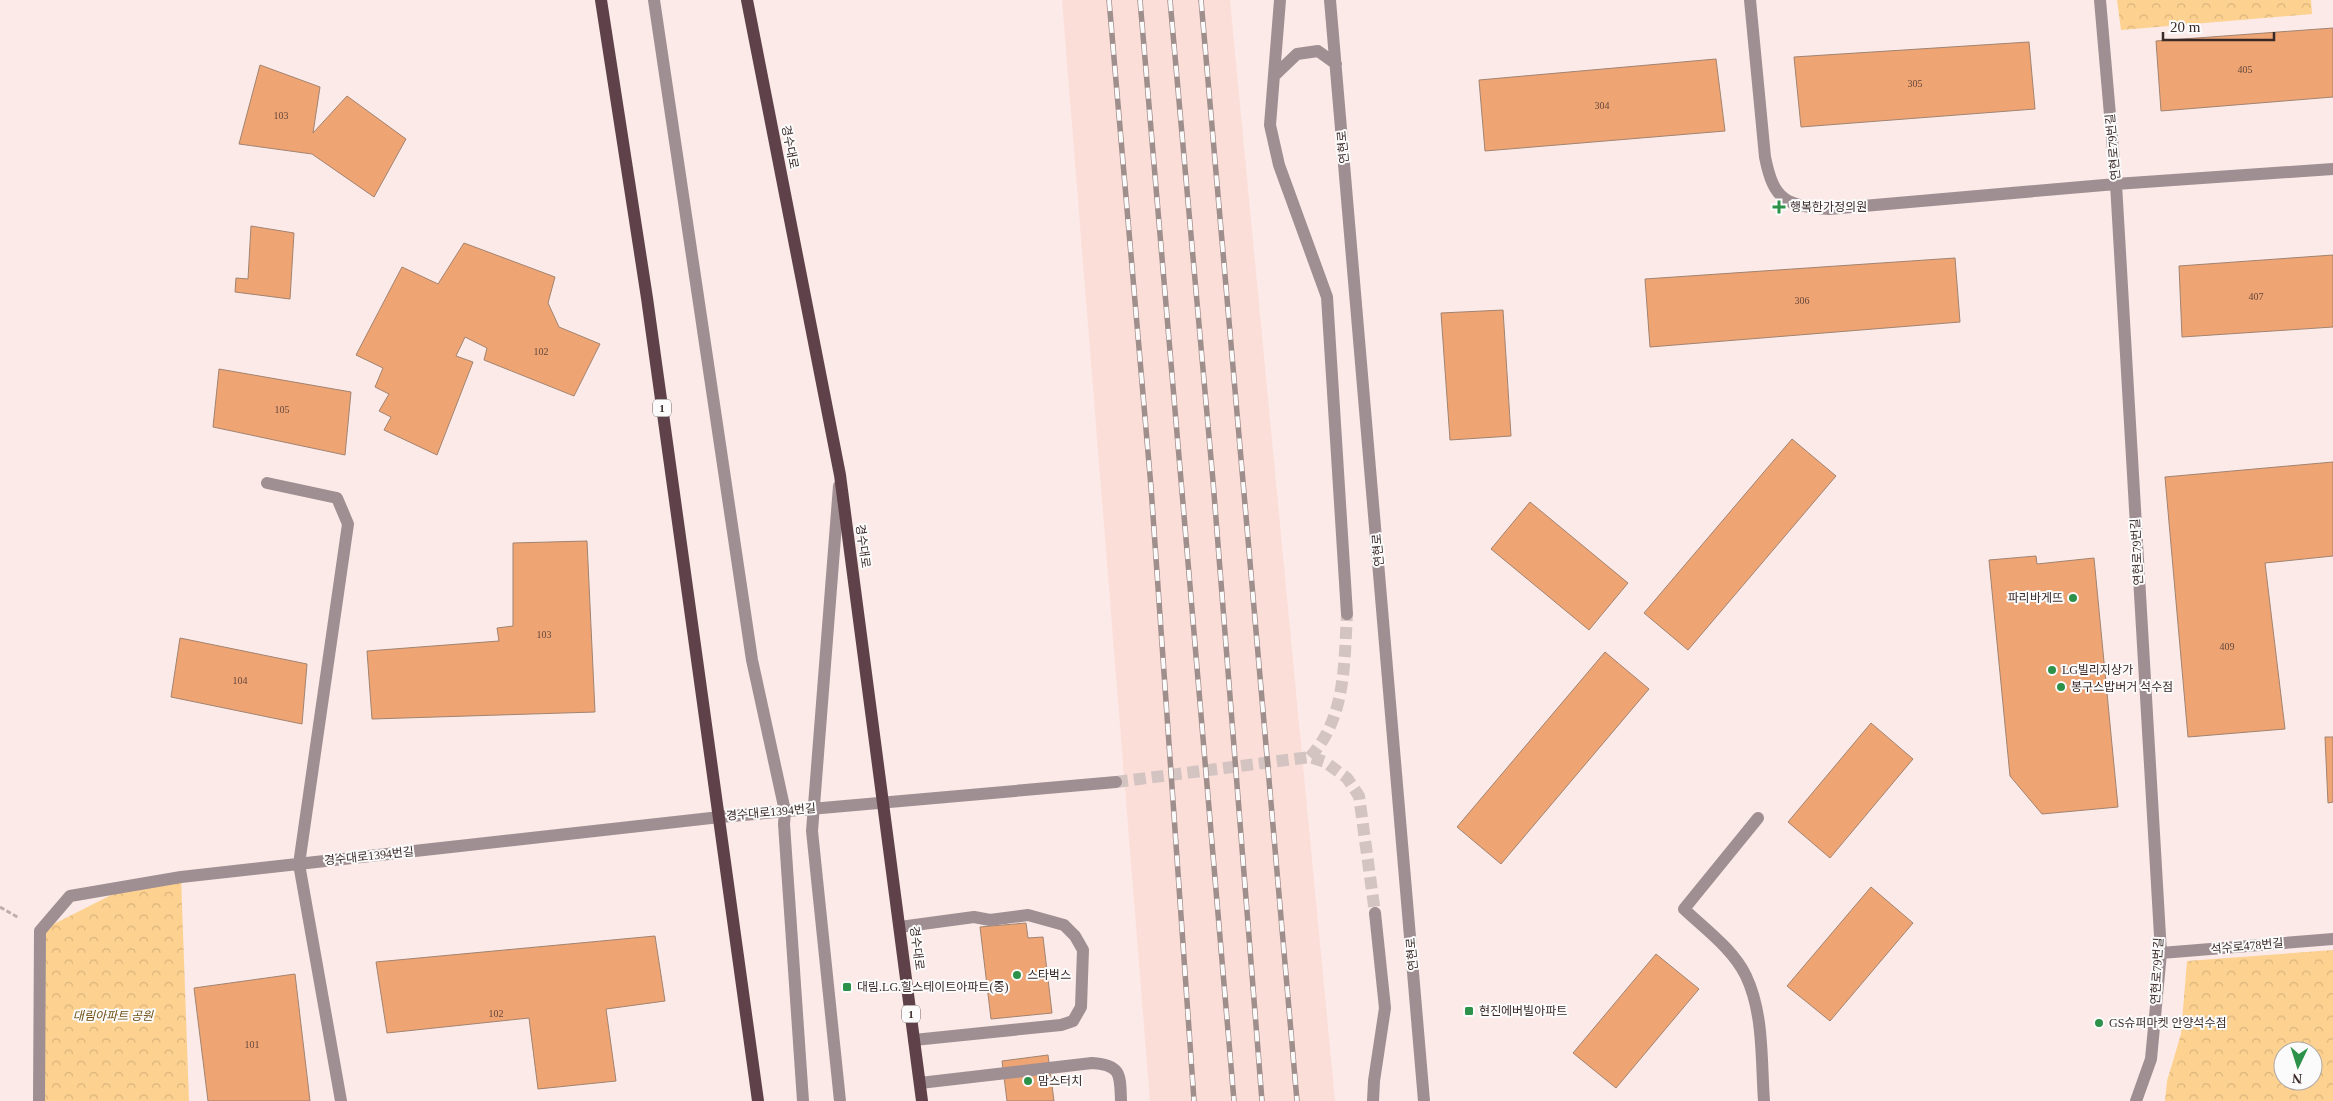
<svg xmlns="http://www.w3.org/2000/svg" width="2333" height="1101" font-family="'Times New Roman','Noto Sans KR',serif">
  <style>
    .built { fill: #fcded9 }
    .park { fill: url(#park-crowns); fill-rule: evenodd }
    .building { fill: #efa474; stroke: #a28370 }
    .lines { fill: none; stroke-linecap: round; stroke-linejoin: round }
    .minor-tunnel { stroke: #d4c4c1; stroke-width: 12; stroke-dasharray: 12 6; stroke-linecap: butt }
    .path { stroke: #beaeab; stroke-width: 3; stroke-dasharray: 5 2.5; stroke-linecap: butt }
    .minor { stroke: #a08f92; stroke-width: 12 }
    .major { stroke: #5f4249; stroke-width: 12 }
    .rail-casing { stroke: #9f8f8c; stroke-width: 5.5 }
    .rail { stroke: #fbfbfb; stroke-width: 4; stroke-dasharray: 11; stroke-linecap: butt }
    .poi-dot { fill: #2c9249; stroke: #fbfbfb; stroke-width: 2 }
    .labels { text-anchor: middle; dominant-baseline: central; stroke-width: 4; stroke-linejoin: round; paint-order: stroke }
    .number-label { font-size: 10px; fill: #66483a }
    .shield { fill: #fbfbfb; stroke: #736967; stroke-width: 1 }
    .shield-label { font-size: 11px; font-weight: bold; fill: #392a27 }
    .street-label { font-size: 12px; fill: #392a27; stroke: #fbfbfb }
    .poi-label { font-size: 12px; fill: #392a27; stroke: #fbfbfb; text-anchor: start }
    .park-label { font-size: 12px; font-style: italic; fill: #6f4e14; stroke: #fbfbfb }
  </style>
  <defs>
    <pattern id="park-crowns" width="20" height="18" patternUnits="userSpaceOnUse" patternTransform="scale(1.25)"><rect width="20" height="18" fill="#fdd190"/><path d="M2 6a3 3 0 1 1 6 0M12 15a3 3 0 1 1 6 0" fill="none" stroke="#dab47c"/></pattern>
  </defs>
  <rect width="100%" height="100%" fill="#fbeae7"/>
  <path class="built" d="M1062,0H1230L1335,1101H1150Z"/>
  <path class="park" d="M2117,0H2311L2312,14L2121,30Z
    M181,877L189,1101H39L40,931L131,885Z
    M2333,950V1101H2165L2167,1081L2181,1034L2187,961ZM2283,1051H2313V1081H2283Z"/>
  <path class="building" d="M2333,28V97L2161,111L2156,41Z
    M2029,42L2035,109L1801,127L1794,57Z
    M1716,59L1725,131L1485,151L1479,80Z
    M260,65L320,87L313,133L347,96L406,139L374,197L312,154L239,144Z
    M251,226L294,233L290,299L235,292L236,278L248,279Z
    M464,243L555,277L548,303L559,327L600,344L574,396L484,360L487,348L465,337L456,356L473,362L437,455L384,430L391,417L379,411L389,394L375,387L383,368L356,355L402,267L438,284Z
    M2333,255V327L2182,337L2179,266Z
    M1955,258L1960,322L1650,347L1645,279Z
    M1503,310L1511,436L1450,440L1441,313Z
    M219,369L351,392L345,455L213,427Z
    M1792,439L1836,476L1688,650L1644,613Z
    M2333,462V556L2265,563L2285,729L2188,737L2165,477Z
    M1530,502L1628,583L1589,630L1491,549Z
    M587,541L595,712L372,719L367,651L499,641L497,628L513,626V543Z
    M2036,556L2037,564L2094,558L2118,807L2042,814L2010,776L1989,560Z
    M180,638L307,664L302,724L171,697Z
    M1605,652L1649,689L1501,864L1457,827Z
    M1871,723L1913,759L1830,858L1788,822Z
    M2325,737H2333V802L2328,803Z
    M1871,887L1913,923L1830,1021L1787,986Z
    M1026,923L1028,938L1043,937L1052,1013L991,1019L980,927Z
    M655,936L665,1001L606,1009L616,1081L538,1089L529,1018L387,1033L376,962Z
    M1656,954L1699,989L1616,1088L1573,1053Z
    M295,974L310,1101H208L194,988Z
    M1048,1055L1054,1101H1007L1002,1061Z"/>
  <g class="lines">
    <path class="minor-tunnel" d="M1310,757C1346,718 1344,664 1347,614
      M1116,782L1310,757L1325,762L1347,778L1359,796L1375,913"/>
    <path class="path" d="M0,907L19,918"/>
    <path class="minor" d="M654,0L752,660L785,811L784,824L803,1101
      M1280,0L1270,125L1279,165L1327,297L1347,614
      M1330,0L1424,1101
      M1750,0L1765,157C1774,202 1786,205 1829,209L2116,184L2333,169
      M2100,0L2116,184L2161,953L2151,1059L2136,1101
      M1274,76L1297,54L1318,51L1336,64
      M267,483L337,498L348,524L299,864L341,1101
      M839,486L812,831L840,1101
      M1758,818L1684,909C1705,929 1733,949 1746,976C1764,1014 1761,1061 1764,1101
      M900,927L974,917L990,920L1028,915L1064,925L1075,936L1083,950L1081,1007L1073,1021L1061,1025L914,1040
      M2161,953L2333,939
      M920,1083L1092,1063C1122,1065 1120,1075 1121,1101
      M39,1101L40,931L70,896L181,877L720,817L1116,782
      M1373,1101L1374,1081L1385,1008L1375,913"/>
    <path class="major" d="M601,0L647,298L758,1101
      M747,0L840,475L922,1101"/>
    <defs>
      <path id="rail" d="M1109,0L1151,487L1194,1101
        M1140,0L1234,1101
        M1170,0L1213,481L1262,1101
        M1201,0L1297,1101"/>
    </defs>
    <use href="#rail" class="rail-casing"/>
    <use href="#rail" class="rail"/>
  </g>
  <g class="poi-dot">
    <path d="M1776.5 199.5h5v5h5v5h-5v5h-5v-5h-5v-5h5z"/>
    <circle cx="2073" cy="598" r="5"/>
    <circle cx="2052" cy="670" r="5"/>
    <circle cx="2061" cy="687" r="5"/>
    <circle cx="1017" cy="975" r="5"/>
    <rect x="842" y="982" width="10" height="10" rx="2.5"/>
    <rect x="1464" y="1006" width="10" height="10" rx="2.5"/>
    <circle cx="2099" cy="1023" r="5"/>
    <circle cx="1028" cy="1081" r="5"/>
  </g>
  <g class="labels">
    <g class="number-label">
      <text x="2245" y="69">405</text>
      <text x="1915" y="83">305</text>
      <text x="1602" y="105">304</text>
      <text x="281" y="115">103</text>
      <text x="2256" y="296">407</text>
      <text x="1802" y="300">306</text>
      <text x="541" y="351">102</text>
      <text x="282" y="409">105</text>
      <text x="544" y="634">103</text>
      <text x="2227" y="646">409</text>
      <text x="240" y="680">104</text>
      <text x="496" y="1013">102</text>
      <text x="252" y="1044">101</text>
    </g>
    <g class="shield">
      <rect x="653" y="399.5" width="18" height="17" rx="4"/>
      <rect x="902" y="1005.5" width="18" height="17" rx="4"/>
    </g>
    <g class="shield-label">
      <text x="662" y="408">1</text>
      <text x="911" y="1014">1</text>
    </g>
    <g class="street-label">
      <text transform="translate(790 147) rotate(79)">경수대로</text>
      <text transform="translate(1343 147) rotate(-95)">연현로</text>
      <text transform="translate(2113 147) rotate(-95)">연현로79번길</text>
      <text transform="translate(863 546) rotate(82)">경수대로</text>
      <text transform="translate(1378 550) rotate(-95)">연현로</text>
      <text transform="translate(2137 552) rotate(-93)">연현로79번길</text>
      <text transform="translate(771 812) rotate(-5)">경수대로1394번길</text>
      <text transform="translate(369 856) rotate(-6)">경수대로1394번길</text>
      <text transform="translate(2247 946) rotate(-5)">석수로478번길</text>
      <text transform="translate(917 948) rotate(83)">경수대로</text>
      <text transform="translate(1412 954) rotate(-95)">연현로</text>
      <text transform="translate(2157 971) rotate(-87)">연현로79번길</text>
    </g>
    <g class="poi-label">
      <text x="1790" y="207">행복한가정의원</text>
      <text x="2063" y="598" text-anchor="end">파리바게뜨</text>
      <text x="2062" y="670">LG빌리지상가</text>
      <text x="2071" y="687">봉구스밥버거 석수점</text>
      <text x="1027" y="975">스타벅스</text>
      <text x="857" y="987">대림.LG.힐스테이트아파트(중)</text>
      <text x="1479" y="1011">현진에버빌아파트</text>
      <text x="2109" y="1023">GS슈퍼마켓 안양석수점</text>
      <text x="1038" y="1081">맘스터치</text>
    </g>
    <g class="park-label">
      <text x="113" y="1016">대림아파트 공원</text>
    </g>
  </g>
  <g transform="translate(2298 1066) rotate(184)"><circle r="24" fill="#fbfbfb" stroke="#ada7a6"/>
  <path d="M0-4L9 19L0 12L-9 19Z" fill="#2c9249"/>
  <text y="-8" font-size="14" font-weight="bold" text-anchor="middle" fill="#392a27">N</text>
  </g>
  <path d="M2163 32v8h111v-8" fill="none" stroke="#392a27" stroke-width="2.5"/>
  <text x="2170" y="32" font-size="15" fill="#392a27" stroke="#fbfbfb" stroke-width="4" paint-order="stroke">20 m</text>
</svg>
